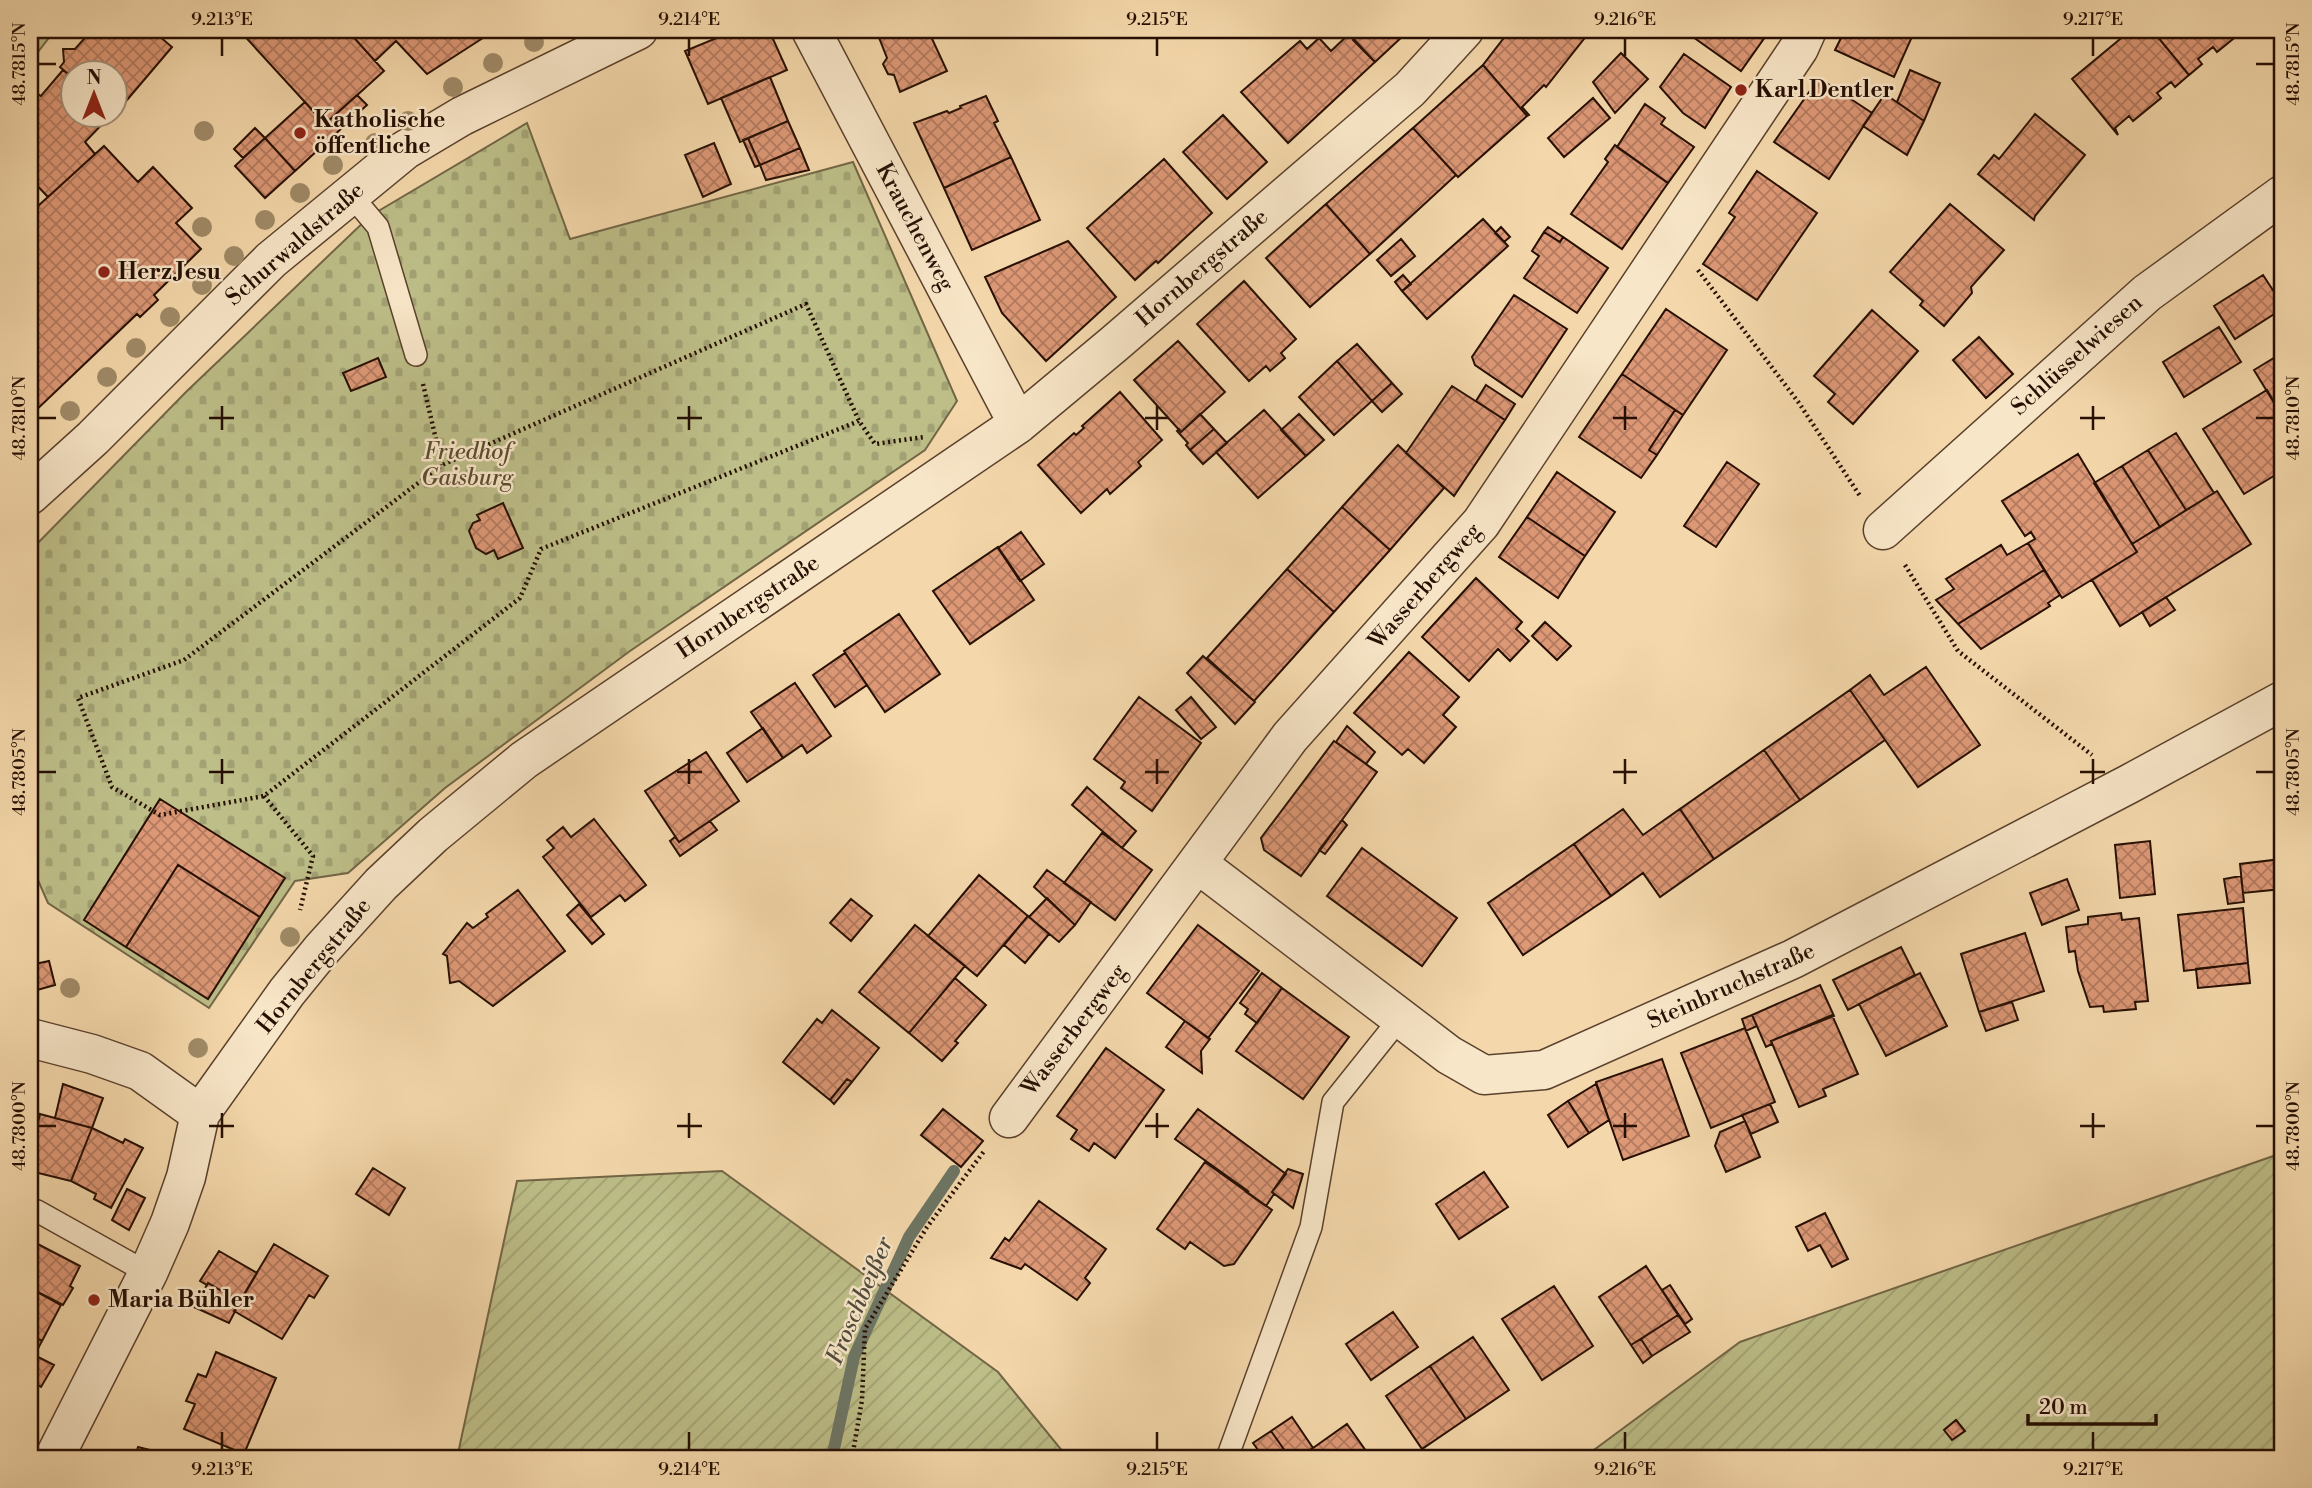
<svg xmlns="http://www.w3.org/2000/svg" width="2312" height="1488" font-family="'Libre Bodoni',serif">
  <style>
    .cemetery { fill: url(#cemetery-stones); stroke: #726646; stroke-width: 2 }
    .park { fill: url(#park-tufts); stroke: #726646; stroke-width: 2 }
    .garden { fill: url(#garden-furrows); stroke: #726646; stroke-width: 2 }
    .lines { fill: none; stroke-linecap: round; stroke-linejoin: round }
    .stream { stroke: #6d7665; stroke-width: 12 }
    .building { fill: url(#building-cross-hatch); stroke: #260f03; stroke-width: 2 }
    .lane-casing { stroke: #5a412d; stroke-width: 24 }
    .street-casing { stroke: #5a412d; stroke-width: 41 }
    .path { stroke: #260f03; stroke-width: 4.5; stroke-dasharray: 2 3.5; stroke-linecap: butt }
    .lane { stroke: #f8e6c8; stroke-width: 21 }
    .street { stroke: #f8e6c8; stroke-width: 38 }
    .tree { fill: #a08b68 }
    .ticks { fill: none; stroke: #260f03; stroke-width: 2.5 }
    .poi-dot { fill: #8f2418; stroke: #f8e6c8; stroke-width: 2.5 }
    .labels { text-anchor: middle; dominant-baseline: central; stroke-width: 5; stroke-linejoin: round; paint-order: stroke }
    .poi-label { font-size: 23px; font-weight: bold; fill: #260f03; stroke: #f8e6c8; text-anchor: start }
    .street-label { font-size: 23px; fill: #260f03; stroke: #f8e6c8 }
    .park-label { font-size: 23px; font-style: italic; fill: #5b4c32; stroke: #f8e6c8 }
    .water-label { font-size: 24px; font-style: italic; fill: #4f4b3c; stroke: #f8e6c8 }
    .neatline { fill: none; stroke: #260f03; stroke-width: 2.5 }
    .ticks-label { font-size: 18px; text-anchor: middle; fill: #260f03 }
  </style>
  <defs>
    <pattern id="cemetery-stones" width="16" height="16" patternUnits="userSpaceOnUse" patternTransform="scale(1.75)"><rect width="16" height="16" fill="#bdbe88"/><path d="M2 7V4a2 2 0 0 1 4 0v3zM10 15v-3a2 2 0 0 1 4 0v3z" fill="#a2a274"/></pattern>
    <pattern id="park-tufts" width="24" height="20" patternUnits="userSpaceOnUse" patternTransform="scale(1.75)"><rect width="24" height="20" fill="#bdbe88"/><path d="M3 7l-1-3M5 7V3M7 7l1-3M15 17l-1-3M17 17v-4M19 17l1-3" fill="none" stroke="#a2a274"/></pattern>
    <pattern id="garden-furrows" width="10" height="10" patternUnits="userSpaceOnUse" patternTransform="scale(1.75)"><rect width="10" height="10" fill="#bdbe88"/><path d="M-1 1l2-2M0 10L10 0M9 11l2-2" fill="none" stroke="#a2a274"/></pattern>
    <pattern id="building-cross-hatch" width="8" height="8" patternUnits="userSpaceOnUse" patternTransform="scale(1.75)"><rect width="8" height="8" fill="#dd9876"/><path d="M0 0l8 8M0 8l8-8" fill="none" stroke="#b37a5f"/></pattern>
  </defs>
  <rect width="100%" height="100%" fill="#f4d8ab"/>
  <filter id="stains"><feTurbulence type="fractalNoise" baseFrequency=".00286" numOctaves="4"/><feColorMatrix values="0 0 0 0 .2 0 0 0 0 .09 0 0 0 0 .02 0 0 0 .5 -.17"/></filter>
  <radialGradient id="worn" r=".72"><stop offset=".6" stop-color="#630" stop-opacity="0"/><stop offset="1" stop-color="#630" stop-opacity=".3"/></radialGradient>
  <path class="cemetery" d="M527,123L570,239L853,162L957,401L925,450L630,651L445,788L348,873L295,881L209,1008L48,903L30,862V551L187,391L370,216Z"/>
  <path class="park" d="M30,30H55L30,62Z"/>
  <path class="garden" d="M2282,1153V1458H1583L1740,1342Z
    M722,1171L998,1372L1068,1458H457L517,1181Z"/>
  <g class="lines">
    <path class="stream" d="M832,1458L854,1357L909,1237L954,1171"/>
  </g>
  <path class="building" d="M92,30H152L172,47L116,113V74H74V79L60,67L64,62L63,49H75Z
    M239,30H347L384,71L325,124Z
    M347,30H479L483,38L427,74L396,41L375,61Z
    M736,30H769L787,70L708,104L685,51Z
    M876,30H928L947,71L900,92L894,75L888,74L883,64L887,58Z
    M1364,30H1398L1403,36L1375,62L1353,40Z
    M1510,30H1591L1546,87L1544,85L1522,107L1529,115L1527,116L1483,65Z
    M1698,30H1770L1741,71L1693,37Z
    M1845,30H1915L1894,77L1835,50Z
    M2131,30H2152L2189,75L2175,87L2171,82L2157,93L2161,98L2133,121L2129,116L2115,128L2118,135L2072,79Z
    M2152,30H2244L2217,52L2213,47L2198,59L2202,64L2189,75Z
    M1349,34L1375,62L1288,143L1241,92L1300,41L1307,49L1319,38L1331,51Z
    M1621,53L1648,79L1615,113L1593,82Z
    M1684,54L1731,87L1705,128L1683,113L1660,87Z
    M1483,65L1527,116L1458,177L1413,128Z
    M63,70L74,79V116H110L85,142L95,154L48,197L30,178V102L38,94L41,96Z
    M1910,70L1940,83L1924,121L1897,102Z
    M770,77L788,121L740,142L721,98Z
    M1819,78L1872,113L1829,179L1774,142Z
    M1885,94L1924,121L1907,155L1863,126Z
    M357,95L367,105L295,171L265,138L305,102L325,124Z
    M986,96L998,121L994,123L1011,157L944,188L914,123L947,111L949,113L961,108L960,106Z
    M1593,98L1610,118L1564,157L1548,138Z
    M1645,104L1665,118L1661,124L1694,147L1668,183L1617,147Z
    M2035,114L2085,155L2035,216L2034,220L1978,174L1994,155L1999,159Z
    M1223,115L1267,162L1227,199L1183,152Z
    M788,121L800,148L760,165L748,138Z
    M255,128L265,138L243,158L234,149Z
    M1413,128L1456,175L1370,254L1326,204Z
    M265,138L295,171L265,198L235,166Z
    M748,138L760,165L755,167L743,140Z
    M714,143L731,184L703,197L685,155Z
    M1615,145L1668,183L1622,249L1571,214L1608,162L1605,159Z
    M104,146L138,182L153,167L192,208L176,223L201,249L154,295L158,300L140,317L137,314L30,416V202L38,206Z
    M800,148L809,170L766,180L760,165Z
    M1011,157L1040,220L972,250L944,188Z
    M1164,159L1212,213L1158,263L1156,261L1135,280L1087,228Z
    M1757,171L1817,213L1757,300L1703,264L1735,217L1729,213Z
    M1326,204L1370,254L1310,307L1266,258Z
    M1950,204L2004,250L1971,287L1972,293L1944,326L1920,305L1923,301L1890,272Z
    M1483,219L1508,246L1427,319L1402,291Z
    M1501,227L1510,237L1504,242L1495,233Z
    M1548,227L1563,237L1560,242L1544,232Z
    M1544,232L1560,242L1563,237L1608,268L1577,313L1524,278L1539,256L1532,251Z
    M1401,239L1415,256L1391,276L1377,260Z
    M1068,241L1116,297L1046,361L1002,313L985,277Z
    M1403,275L1411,284L1402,291L1395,282Z
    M2263,275L2282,304V309L2235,339L2214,306Z
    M1244,281L1296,339L1281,353L1285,358L1270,371L1266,366L1249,381L1197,324Z
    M1514,295L1567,329L1522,397L1475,365L1472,357Z
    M1666,309L1727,350L1683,415L1622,374Z
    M1872,310L1918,351L1853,424L1828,402L1835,394L1814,376Z
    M2219,327L2241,362L2184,397L2163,362Z
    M1979,337L2013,374L1986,398L1953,360Z
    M1178,341L1225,392L1181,432L1134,380Z
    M1357,344L1392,383L1372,401L1337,361Z
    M2282,353V416L2254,370Z
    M378,358L386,377L351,391L343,373Z
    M1337,361L1372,401L1334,435L1299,397Z
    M1622,374L1675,410L1649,450L1657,455L1641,478L1579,437Z
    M1392,383L1402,394L1382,412L1372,401Z
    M1486,385L1515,404L1505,420L1476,401Z
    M1452,386L1505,420L1454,496L1406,453Z
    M2267,390L2282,416V471L2244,494L2203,429Z
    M1120,392L1162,440L1138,462L1141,466L1110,494L1107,489L1081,513L1038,465L1074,433L1076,435L1084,428L1082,426Z
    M1264,410L1306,456L1258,498L1216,452Z
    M1675,410L1683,415L1657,455L1649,450Z
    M1200,414L1214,429L1190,450L1186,445L1188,443L1177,431L1179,429L1181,432Z
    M1299,414L1324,440L1306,456L1281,430Z
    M1214,429L1227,443L1203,464L1190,450Z
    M2176,433L2214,493L2186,510L2148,450Z
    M1398,445L1444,488L1390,550L1342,507Z
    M2148,450L2186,510L2160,527L2122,466Z
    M2078,454L2137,552L2062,598L2028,543L2035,539L2031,532L2025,536L2002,501Z
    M1727,462L1759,484L1716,547L1684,526Z
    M2122,466L2160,527L2132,544L2094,483Z
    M1557,472L1615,512L1585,556L1527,517Z
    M2217,491L2251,544L2120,626L2092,580L2137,552L2132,544Z
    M503,503L523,548L498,559L494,550L486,554L476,548L469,531L473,523L480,520L477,515Z
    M1342,507L1390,550L1334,612L1287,569Z
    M1527,517L1585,556L1558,598L1499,557Z
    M1021,532L1044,564L1020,581L998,548Z
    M2028,543L2044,570L1958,624L1936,600L1954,589L1946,579L2001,545L2007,555Z
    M998,547L1034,600L970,644L933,591Z
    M1287,569L1334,612L1254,701L1207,658Z
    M2044,570L2060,595L2048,603L2050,606L1981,649L1958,624Z
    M1476,578L1522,622L1516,629L1529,641L1510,661L1498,649L1469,681L1422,637Z
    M2166,597L2175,610L2150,626L2142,612Z
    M899,614L940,674L885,712L844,651Z
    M1545,622L1571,646L1557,660L1532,636Z
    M1409,652L1459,697L1443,715L1456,727L1424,763L1408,749L1402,755L1354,713Z
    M845,653L867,685L835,707L813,675Z
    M1203,656L1255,702L1235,724L1187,673Z
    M1926,667L1980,745L1918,787L1850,690L1870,675L1884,695Z
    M795,683L831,736L807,753L802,745L783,758L751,712Z
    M1850,690L1885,740L1800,800L1764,750Z
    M1139,697L1201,743L1152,811L1121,788L1125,782L1094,759Z
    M1191,697L1216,727L1201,739L1176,710Z
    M1347,726L1375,752L1366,764L1336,742Z
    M763,728L783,758L747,782L727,753Z
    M1334,741L1377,772L1301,876L1264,850L1261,838Z
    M1764,750L1800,800L1714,859L1680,809Z
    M706,752L739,801L679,842L645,791Z
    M1087,787L1136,831L1122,848L1072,805Z
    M160,799L285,878L260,917L178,865L126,947L84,920Z
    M1623,809L1643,835L1680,809L1714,859L1660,897L1643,873L1611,896L1574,844Z
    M594,819L646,885L625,901L620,895L591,917L543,857L554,848L547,840L563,827L571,837Z
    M1342,820L1347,825L1325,854L1319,850Z
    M710,821L717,830L680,856L670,841L675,837L679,842Z
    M1102,833L1152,870L1115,920L1064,883Z
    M2150,841L2155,894L2120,898L2115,845Z
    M1574,844L1611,896L1523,955L1488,903Z
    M1362,848L1457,918L1422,966L1327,896Z
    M2282,859V889L2243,893L2240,864Z
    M178,865L260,917L208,999L126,947Z
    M1047,870L1091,902L1075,925L1034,887Z
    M979,875L1028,916L977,976L928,936Z
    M2241,876L2244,902L2228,904L2224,879Z
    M2067,879L2079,910L2042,925L2030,893Z
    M518,890L565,951L493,1006L459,981L450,983L447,956L443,954L467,923L473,928L488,917L486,914Z
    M1047,898L1075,925L1059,942L1029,917Z
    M851,899L872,916L851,941L830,923Z
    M579,904L604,934L592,944L567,915Z
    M2243,908L2248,963L2184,971L2178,915Z
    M2121,913L2122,920L2139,918L2148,1001L2135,1002L2136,1009L2104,1012L2103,1006L2090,1007L2078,971L2075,951L2069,952L2066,927L2088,924V917Z
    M1028,916L1049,934L1025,963L1004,945Z
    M915,925L965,966L909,1033L859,992Z
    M1198,925L1259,971L1208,1038L1147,993Z
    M2025,933L2044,991L1979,1012L1961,954Z
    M1901,947L1915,975L1848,1010L1833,980Z
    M49,961L55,985L30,992V965Z
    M2248,963L2250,983L2198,988L2196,969Z
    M1262,973L1282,988L1257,1023L1245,1014L1248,1009L1240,1003Z
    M1920,973L1947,1026L1886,1056L1859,1004Z
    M955,978L986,1005L955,1041L958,1043L942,1061L909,1033Z
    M1820,985L1834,1016L1771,1041L1772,1044L1766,1047L1752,1015Z
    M1282,988L1349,1037L1303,1099L1236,1051Z
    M2012,1002L2018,1020L1986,1031L1979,1012Z
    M832,1010L879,1048L852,1082L847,1079L830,1100L783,1062L817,1019L822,1023Z
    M1752,1015L1757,1026L1746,1031L1742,1019Z
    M1832,1015L1858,1074L1823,1089L1826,1096L1799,1107L1771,1041Z
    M1185,1021L1210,1039L1201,1051L1202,1073L1166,1047Z
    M1745,1028L1775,1102L1711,1128L1681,1053Z
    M1106,1048L1164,1090L1115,1158L1094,1143L1089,1151L1071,1139L1077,1130L1057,1116Z
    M1662,1059L1689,1136L1623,1160L1596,1082Z
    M847,1079L852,1082L834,1104L830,1100Z
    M63,1084L103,1098L92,1128L55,1118Z
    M1596,1084L1609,1120L1589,1133L1568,1101Z
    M1568,1101L1589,1133L1568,1147L1548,1115Z
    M1770,1104L1778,1122L1751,1134L1742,1115Z
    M943,1109L983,1141L961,1167L921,1135Z
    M1198,1109L1286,1174L1272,1192L1274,1194L1266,1206L1246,1192L1248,1191L1175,1139Z
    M30,1112L40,1114L30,1155Z
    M40,1114L92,1128L71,1181L30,1171V1155Z
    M1745,1121L1760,1157L1726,1172L1715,1146L1720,1132Z
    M92,1128L123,1143L125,1139L143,1148L111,1208L94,1199L96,1194L71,1181Z
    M1205,1162L1272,1210L1234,1264L1224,1266L1190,1242L1185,1249L1157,1229Z
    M373,1168L405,1188L389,1215L356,1194Z
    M1288,1169L1303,1174L1293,1208L1272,1192Z
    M1484,1172L1508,1207L1459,1239L1436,1204Z
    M127,1189L145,1198L129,1230L112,1220Z
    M1039,1201L1106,1249L1085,1278L1090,1283L1077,1300L1025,1264L1021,1269L991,1258L1005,1238L1009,1241Z
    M1825,1213L1848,1259L1832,1267L1820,1245L1808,1251L1796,1227Z
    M30,1224L37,1225L30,1240Z
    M30,1240L80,1266L70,1286L73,1288L63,1305L30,1288Z
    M274,1244L328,1276L314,1298L309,1295L282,1339L234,1311Z
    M219,1251L257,1273L240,1302L208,1283L207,1285L200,1281Z
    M1646,1266L1678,1315L1631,1345L1599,1297Z
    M208,1283L240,1302L229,1323L194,1307Z
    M1670,1285L1692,1319L1685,1324L1662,1290Z
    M1554,1286L1593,1346L1542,1380L1502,1319Z
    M30,1288L61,1305L42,1341L30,1334Z
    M1393,1312L1418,1347L1371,1380L1346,1344Z
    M1678,1315L1690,1332L1652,1356L1641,1339Z
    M30,1334L42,1341L30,1364Z
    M1473,1337L1509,1390L1466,1419L1430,1366Z
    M1641,1339L1652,1356L1643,1363L1631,1345Z
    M216,1352L276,1378L244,1454L184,1429L195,1404L186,1401L198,1374L206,1377Z
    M34,1355L54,1365L41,1387L30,1381V1364Z
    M1430,1366L1466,1419L1422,1449L1386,1396Z
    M1292,1417L1313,1448L1297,1458H1290L1271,1431Z
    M1956,1420L1965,1431L1952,1440L1944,1430Z
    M1347,1424L1371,1458H1297L1313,1448Z
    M1271,1431L1290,1458H1264L1253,1443Z
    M138,1447L170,1455L169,1458H135Z"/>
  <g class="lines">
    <defs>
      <path id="lane" d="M351,195L378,227L416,355
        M30,1210L37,1211L148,1273
        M1227,1458L1311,1227L1333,1102L1401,1017"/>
      <path id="street" d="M811,30L1018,424
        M30,495L93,438L271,260L405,150L462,116L638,30
        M1883,530L2147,293L2282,195
        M1198,864L1449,1055L1484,1075L1544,1070L1793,959L2129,784L2282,701
        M30,1038L92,1054L140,1071L200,1114
        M1009,1118L1290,737L1481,523L1799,48L1807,30
        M54,1458L148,1273L170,1223L186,1177L200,1114L287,992L322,949L381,884L433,835L524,760L1018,424L1114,344L1410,89L1464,30"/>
    </defs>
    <use href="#lane" class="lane-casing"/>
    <use href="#street" class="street-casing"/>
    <path class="path" d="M1698,270L1799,403L1860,496
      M423,384L442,465
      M859,421L541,549L520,598L264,796L160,815L112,787L78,698L184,660L442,465L806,304L859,421L875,444L924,437
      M1905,565L1958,651L2092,755
      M264,796L313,856L300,910
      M852,1458L862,1400L865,1329L927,1227L985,1150"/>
    <use href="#lane" class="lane"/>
    <use href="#street" class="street"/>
  </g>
  <g class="tree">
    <circle cx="534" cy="42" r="10"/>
    <circle cx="493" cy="63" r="10"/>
    <circle cx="453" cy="87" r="10"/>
    <circle cx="408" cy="121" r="10"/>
    <circle cx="204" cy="131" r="10"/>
    <circle cx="375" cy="143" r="10"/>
    <circle cx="333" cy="165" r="10"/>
    <circle cx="300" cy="193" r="10"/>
    <circle cx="265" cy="220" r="10"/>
    <circle cx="202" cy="227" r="10"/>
    <circle cx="234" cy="256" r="10"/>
    <circle cx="202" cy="285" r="10"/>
    <circle cx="170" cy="317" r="10"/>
    <circle cx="136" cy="348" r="10"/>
    <circle cx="107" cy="377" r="10"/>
    <circle cx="70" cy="411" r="10"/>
    <circle cx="290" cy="937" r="10"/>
    <circle cx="70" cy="988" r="10"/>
    <circle cx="198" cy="1048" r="10"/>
  </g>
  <path class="ticks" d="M222,38V56M689,38V56M1157,38V56M1625,38V56M2093,38V56M38,64H56M2256,64H2274M222,406V430M689,406V430M1157,406V430M1625,406V430M2093,406V430M38,418H56M209,418H234M677,418H702M1145,418H1169M1613,418H1637M2080,418H2105M2256,418H2274M222,759V784M689,759V784M1157,759V784M1625,759V784M2093,759V784M38,772H56M209,772H234M677,772H702M1145,772H1169M1613,772H1637M2080,772H2105M2256,772H2274M222,1113V1138M689,1113V1138M1157,1113V1138M1625,1113V1138M2093,1113V1138M38,1126H56M209,1126H234M677,1126H702M1145,1126H1169M1613,1126H1637M2080,1126H2105M2256,1126H2274M222,1432V1450M689,1432V1450M1157,1432V1450M1625,1432V1450M2093,1432V1450"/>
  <g class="poi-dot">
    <circle cx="1741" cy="90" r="7"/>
    <circle cx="300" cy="133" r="7"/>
    <circle cx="104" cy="272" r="7"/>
    <circle cx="94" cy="1300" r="7"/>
  </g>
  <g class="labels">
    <g class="poi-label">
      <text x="1755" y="90">Karl Dentler</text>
      <text x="314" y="120">Katholische<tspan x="314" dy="26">öffentliche</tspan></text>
      <text x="118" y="272">Herz Jesu</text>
      <text x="108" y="1300">Maria Bühler</text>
    </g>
    <g class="street-label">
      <text transform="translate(915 227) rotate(62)">Krauchenweg</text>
      <text transform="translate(295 244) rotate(-41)">Schurwaldstraße</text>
      <text transform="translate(1202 268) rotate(-41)">Hornbergstraße</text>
      <text transform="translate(2077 355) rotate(-42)">Schlüsselwiesen</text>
      <text transform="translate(1425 586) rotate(-49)">Wasserbergweg</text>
      <text transform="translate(748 607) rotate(-34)">Hornbergstraße</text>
      <text transform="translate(314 966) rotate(-51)">Hornbergstraße</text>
      <text transform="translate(1731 986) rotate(-24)">Steinbruchstraße</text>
      <text transform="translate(1074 1030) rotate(-53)">Wasserbergweg</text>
    </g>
    <g class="park-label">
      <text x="467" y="452">Friedhof<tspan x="467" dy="26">Gaisburg</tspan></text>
    </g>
    <g class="water-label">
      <text transform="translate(860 1301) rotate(-67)">Froschbeißer</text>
    </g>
  </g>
  <rect width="2312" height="1488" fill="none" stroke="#f4d8ab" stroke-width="77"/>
  <g transform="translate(94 94)"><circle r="33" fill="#f8e6c8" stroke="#a49079" stroke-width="2"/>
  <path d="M0-5L12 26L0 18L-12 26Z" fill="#8f2418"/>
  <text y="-10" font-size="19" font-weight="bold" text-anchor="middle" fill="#260f03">N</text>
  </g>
  <path d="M2028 1414v10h128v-10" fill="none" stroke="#260f03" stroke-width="3.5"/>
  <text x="2039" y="1414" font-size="21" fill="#260f03" stroke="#f8e6c8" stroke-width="5" paint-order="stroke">20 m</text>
  <rect x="38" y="38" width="2236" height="1412" class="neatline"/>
  <g class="ticks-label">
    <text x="222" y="25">9.213°E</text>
    <text x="689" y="25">9.214°E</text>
    <text x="1157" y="25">9.215°E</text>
    <text x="1625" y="25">9.216°E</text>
    <text x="2093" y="25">9.217°E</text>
    <text transform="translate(19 64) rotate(-90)" y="6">48.7815°N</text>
    <text transform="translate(2293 64) rotate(-90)" y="6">48.7815°N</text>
    <text transform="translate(19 418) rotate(-90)" y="6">48.7810°N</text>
    <text transform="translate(2293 418) rotate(-90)" y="6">48.7810°N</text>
    <text transform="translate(19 772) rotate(-90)" y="6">48.7805°N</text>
    <text transform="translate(2293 772) rotate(-90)" y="6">48.7805°N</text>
    <text transform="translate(19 1126) rotate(-90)" y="6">48.7800°N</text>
    <text transform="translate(2293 1126) rotate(-90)" y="6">48.7800°N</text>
    <text x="222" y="1475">9.213°E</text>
    <text x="689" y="1475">9.214°E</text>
    <text x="1157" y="1475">9.215°E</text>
    <text x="1625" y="1475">9.216°E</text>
    <text x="2093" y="1475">9.217°E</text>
  </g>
  <rect width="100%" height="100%" filter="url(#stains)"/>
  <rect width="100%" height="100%" fill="url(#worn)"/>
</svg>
